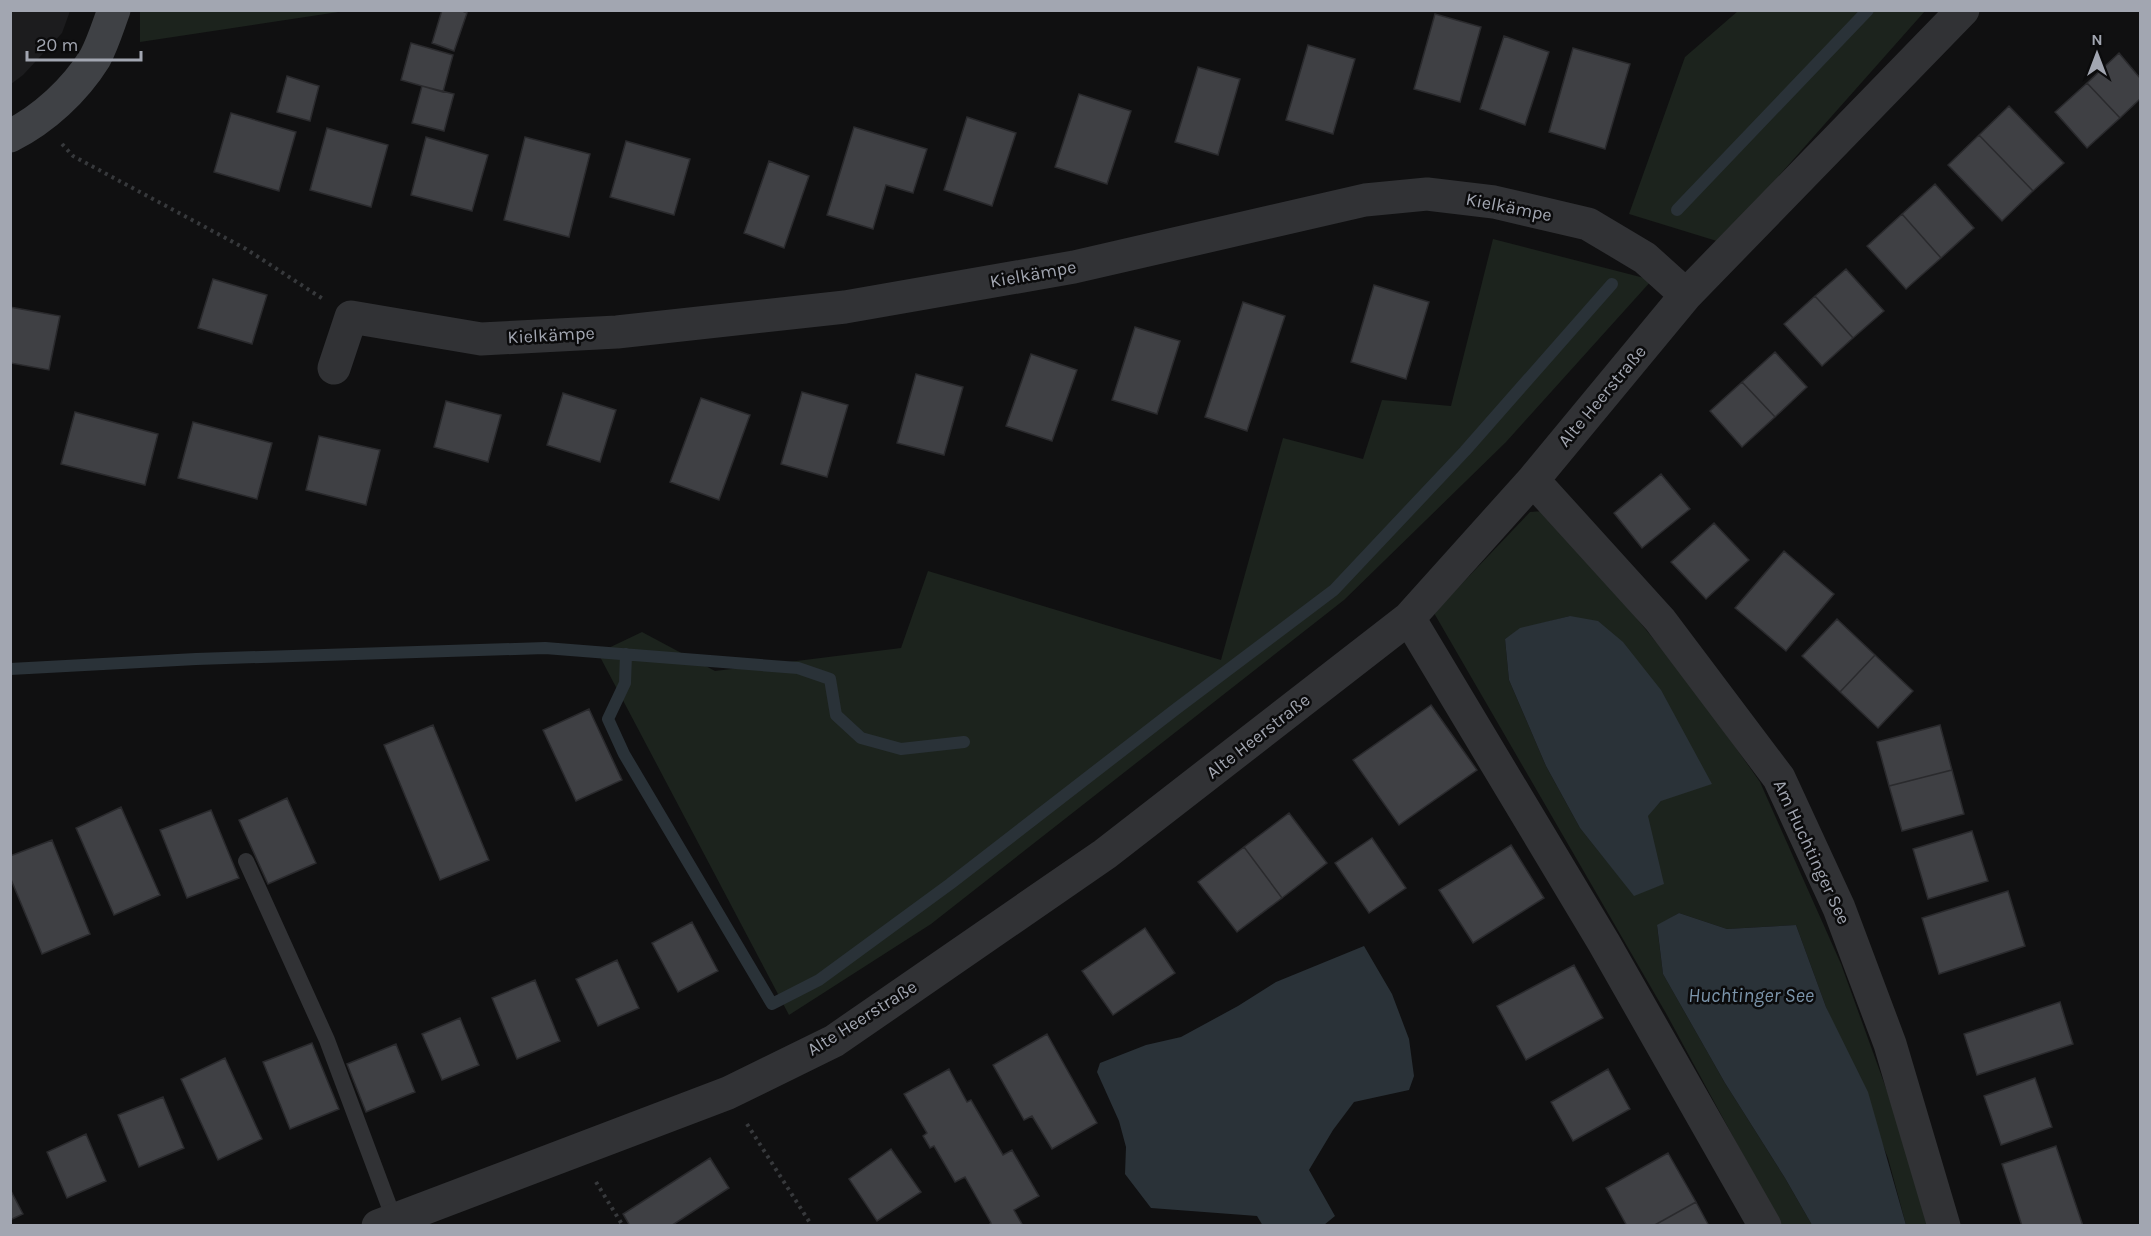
<svg xmlns="http://www.w3.org/2000/svg" width="2151" height="1236" font-family="Karla,sans-serif">
  <style>
    .built { fill: #1c1c1e }
    .green { fill: #1c231d; fill-rule: evenodd }
    .water { fill: #2a3238 }
    .lines { fill: none; stroke-linecap: round; stroke-linejoin: round }
    .stream { stroke: #2a3238; stroke-width: 12 }
    .building { fill: #3f4044; stroke: #2a2a2d; stroke-width: 1.5 }
    .path { stroke: #37393c; stroke-width: 4; stroke-dasharray: 3 4.5; stroke-linecap: butt }
    .lane { stroke: #313235; stroke-width: 16 }
    .street { stroke: #313235; stroke-width: 33 }
    .secondary { stroke: #3f4145; stroke-width: 33 }
    .labels { text-anchor: middle; dominant-baseline: central; stroke-width: 5; stroke-linejoin: round; paint-order: stroke }
    .street-label { font-size: 18px; fill: #a2a6b1; stroke: #0b0b0c }
    .water-label { font-size: 20px; font-style: italic; fill: #7b94aa; stroke: #0b0b0c }
  </style>
  <rect width="100%" height="100%" fill="#101011"/>
  <path class="built" d="M11,10L70,11L62,33L23,75L11,84Z"/>
  <path class="green" d="M140,11V10L345,11L140,42Z
    M1738,11H1925L1720,242L1629,214L1685,57Z
    M1493,239L1652,280L1506,442L1344,600L931,924L789,1015L598,653L642,632L715,671L901,648L928,571L1221,660L1283,438L1363,459L1382,400L1451,406Z
    M1543,511L1557,522L1690,683L1760,782L1841,964L1895,1113L1928,1225H1906L1888,1158L1826,1007L1796,925L1727,929L1679,913L1657,926L1663,974L1725,1083L1785,1178L1812,1225H1781L1667,1015L1434,613L1530,512ZM1570,616L1661,801L1647,816L1663,884L1634,895L1580,828L1546,766L1509,680L1505,639L1520,629Z"/>
  <path class="water" d="M1570,616L1598,621L1623,642L1661,690L1712,784L1661,801L1648,816L1664,884L1634,896L1580,828L1546,766L1509,680L1505,639L1520,628Z
    M1679,913L1727,929L1796,925L1826,1007L1868,1092L1906,1225H1812L1785,1178L1725,1083L1663,974L1657,925Z
    M1364,946L1392,994L1409,1039L1414,1076L1409,1090L1354,1102L1333,1130L1309,1170L1335,1216L1324,1225L1263,1226L1257,1216L1151,1208L1125,1174L1126,1147L1119,1121L1097,1072L1100,1063L1146,1045L1181,1037L1238,1006L1276,982Z"/>
  <g class="lines">
    <path class="stream" d="M1677,210L1868,10
      M626,654L625,683L608,719L624,754L772,1004L819,980L950,884L1176,709L1334,590L1465,451L1612,284
      M10,669L196,659L545,648L798,668L830,679L836,715L861,738L901,749L964,742"/>
  </g>
  <path class="building" d="M442,10H460L467,13L454,51L432,43Z
    M1435,14L1481,27L1460,102L1414,89Z
    M1504,36L1549,52L1525,125L1480,109Z
    M411,43L453,55L443,92L401,80Z
    M1308,45L1355,59L1333,134L1286,120Z
    M1573,48L1630,64L1605,149L1549,132Z
    M2119,53L2140,78V99L2120,118L2087,83Z
    M1198,67L1240,79L1218,155L1175,142Z
    M287,76L319,86L310,121L277,112Z
    M2087,83L2120,118L2087,148L2055,112Z
    M422,86L454,94L444,131L412,123Z
    M1079,94L1131,111L1107,184L1055,167Z
    M2009,106L2064,163L2033,191L1979,135Z
    M231,113L296,132L279,191L214,172Z
    M967,117L1016,133L992,206L944,190Z
    M854,127L927,149L913,193L886,185L873,229L827,215Z
    M327,128L388,145L371,207L310,190Z
    M1979,135L2033,191L2002,221L1948,165Z
    M426,137L488,155L472,211L411,195Z
    M525,137L590,154L569,237L504,220Z
    M626,141L690,159L674,215L610,197Z
    M769,161L809,176L784,248L744,233Z
    M1935,184L1974,228L1941,258L1902,214Z
    M1902,214L1941,258L1906,289L1867,246Z
    M1846,269L1884,311L1853,338L1815,296Z
    M213,279L267,295L252,344L198,328Z
    M1374,285L1429,302L1406,379L1351,362Z
    M1815,296L1853,338L1822,366L1784,324Z
    M1243,302L1285,316L1247,431L1205,417Z
    M10,307L60,316L49,370L11,363L10,366Z
    M1135,327L1180,341L1157,414L1112,400Z
    M1775,352L1807,387L1775,417L1742,382Z
    M1031,354L1077,370L1052,441L1006,426Z
    M916,374L963,387L944,455L897,443Z
    M1742,382L1775,417L1742,447L1710,411Z
    M802,392L848,405L827,477L781,464Z
    M563,393L616,410L600,462L547,445Z
    M701,398L750,415L719,500L670,482Z
    M446,401L501,415L488,462L434,447Z
    M75,412L158,434L145,485L61,464Z
    M193,422L272,443L257,499L178,478Z
    M319,436L380,450L366,505L306,490Z
    M1661,474L1690,509L1642,548L1614,513Z
    M1714,523L1749,560L1706,599L1671,562Z
    M1784,551L1834,594L1786,651L1735,608Z
    M1837,619L1875,655L1840,692L1802,656Z
    M1875,655L1913,691L1878,728L1840,692Z
    M1431,705L1477,770L1399,825L1353,760Z
    M589,709L622,780L576,801L543,730Z
    M433,725L489,860L440,880L384,745Z
    M1940,725L1952,770L1889,786L1877,742Z
    M1952,770L1964,814L1902,831L1889,786Z
    M287,798L316,863L268,884L239,820Z
    M121,807L160,895L114,915L76,828Z
    M211,810L239,878L187,898L160,830Z
    M1289,813L1327,863L1282,898L1244,847Z
    M1972,831L1988,881L1928,899L1913,849Z
    M1372,838L1406,888L1369,913L1335,863Z
    M52,840L90,934L42,954L10,877V856Z
    M1511,845L1544,898L1473,943L1439,890Z
    M1244,847L1282,898L1237,932L1198,882Z
    M2008,891L2025,946L1939,974L1922,918Z
    M692,922L718,971L678,992L652,943Z
    M1145,928L1175,973L1113,1015L1082,971Z
    M617,960L639,1008L598,1026L576,979Z
    M1574,965L1603,1018L1526,1060L1497,1006Z
    M535,980L560,1041L517,1059L492,998Z
    M2060,1002L2073,1044L1977,1075L1964,1034Z
    M460,1018L479,1065L442,1080L422,1034Z
    M1047,1034L1097,1123L1052,1149L1032,1116L1024,1120L993,1065Z
    M312,1043L339,1109L290,1129L263,1062Z
    M396,1044L415,1092L366,1112L347,1064Z
    M225,1058L262,1139L218,1160L181,1079Z
    M949,1069L967,1102L971,1100L1003,1155L1012,1150L1039,1196L1014,1210L1023,1226H988L991,1223L965,1177L955,1182L934,1146L930,1148L923,1136L927,1133L904,1094Z
    M1608,1069L1630,1109L1573,1141L1551,1102Z
    M2035,1078L2052,1127L2001,1145L1984,1096Z
    M163,1097L184,1148L139,1167L118,1115Z
    M86,1134L106,1181L67,1198L47,1152Z
    M2056,1146L2083,1226H2022L2002,1164Z
    M891,1149L921,1192L877,1221L849,1179Z
    M1668,1153L1696,1202L1653,1226H1627L1606,1188Z
    M710,1158L729,1188L671,1226H630L623,1214Z
    M10,1189L23,1214L10,1220Z
    M1696,1202L1709,1226H1653Z"/>
  <g class="lines">
    <path class="path" d="M62,144L73,156L246,249L323,299
      M747,1124L812,1226
      M596,1182L623,1226"/>
    <path class="lane" d="M246,861L327,1040L394,1219"/>
    <path class="street" d="M334,368L351,317L481,339L617,332L845,307L1074,267L1365,200L1427,194L1494,202L1588,224L1645,258L1686,295
      M1533,480L1660,620L1779,778L1839,908L1890,1044L1944,1226
      M1409,618L1604,943L1765,1226
      M378,1226L728,1093L834,1041L1105,854L1409,618L1533,480L1686,295L1963,10"/>
    <path class="secondary" d="M10,136C44,119 75,90 95,58C103,43 108,26 114,10"/>
  </g>
  <g class="labels">
    <g class="street-label">
      <text transform="translate(1509 207) rotate(11)">Kielkämpe</text>
      <text transform="translate(1033 274) rotate(-10)">Kielkämpe</text>
      <text transform="translate(551 335) rotate(-3)">Kielkämpe</text>
      <text transform="translate(1602 396) rotate(-50)">Alte Heerstraße</text>
      <text transform="translate(1258 736) rotate(-38)">Alte Heerstraße</text>
      <text transform="translate(1812 852) rotate(65)">Am Huchtinger See</text>
      <text transform="translate(862 1018) rotate(-32)">Alte Heerstraße</text>
    </g>
    <g class="water-label">
      <text x="1751" y="995">Huchtinger See</text>
    </g>
  </g>
  <rect width="2151" height="1236" fill="none" stroke="#a2a6b1" stroke-width="24"/>
  <g transform="translate(2097 54)" stroke="#0b0b0c" stroke-width="4.5" paint-order="stroke">
  <path d="M0-4.5L10 22L0 15L-10 22Z" fill="#a2a6b1"/>
  <text y="-9" font-size="16" font-weight="bold" text-anchor="middle" fill="#a2a6b1">N</text>
  </g>
  <path d="M27 51v9h114v-9" fill="none" stroke="#a2a6b1" stroke-width="3"/>
  <text x="36" y="51" font-size="18" fill="#a2a6b1" stroke="#0b0b0c" stroke-width="4.5" paint-order="stroke">20 m</text>
</svg>
